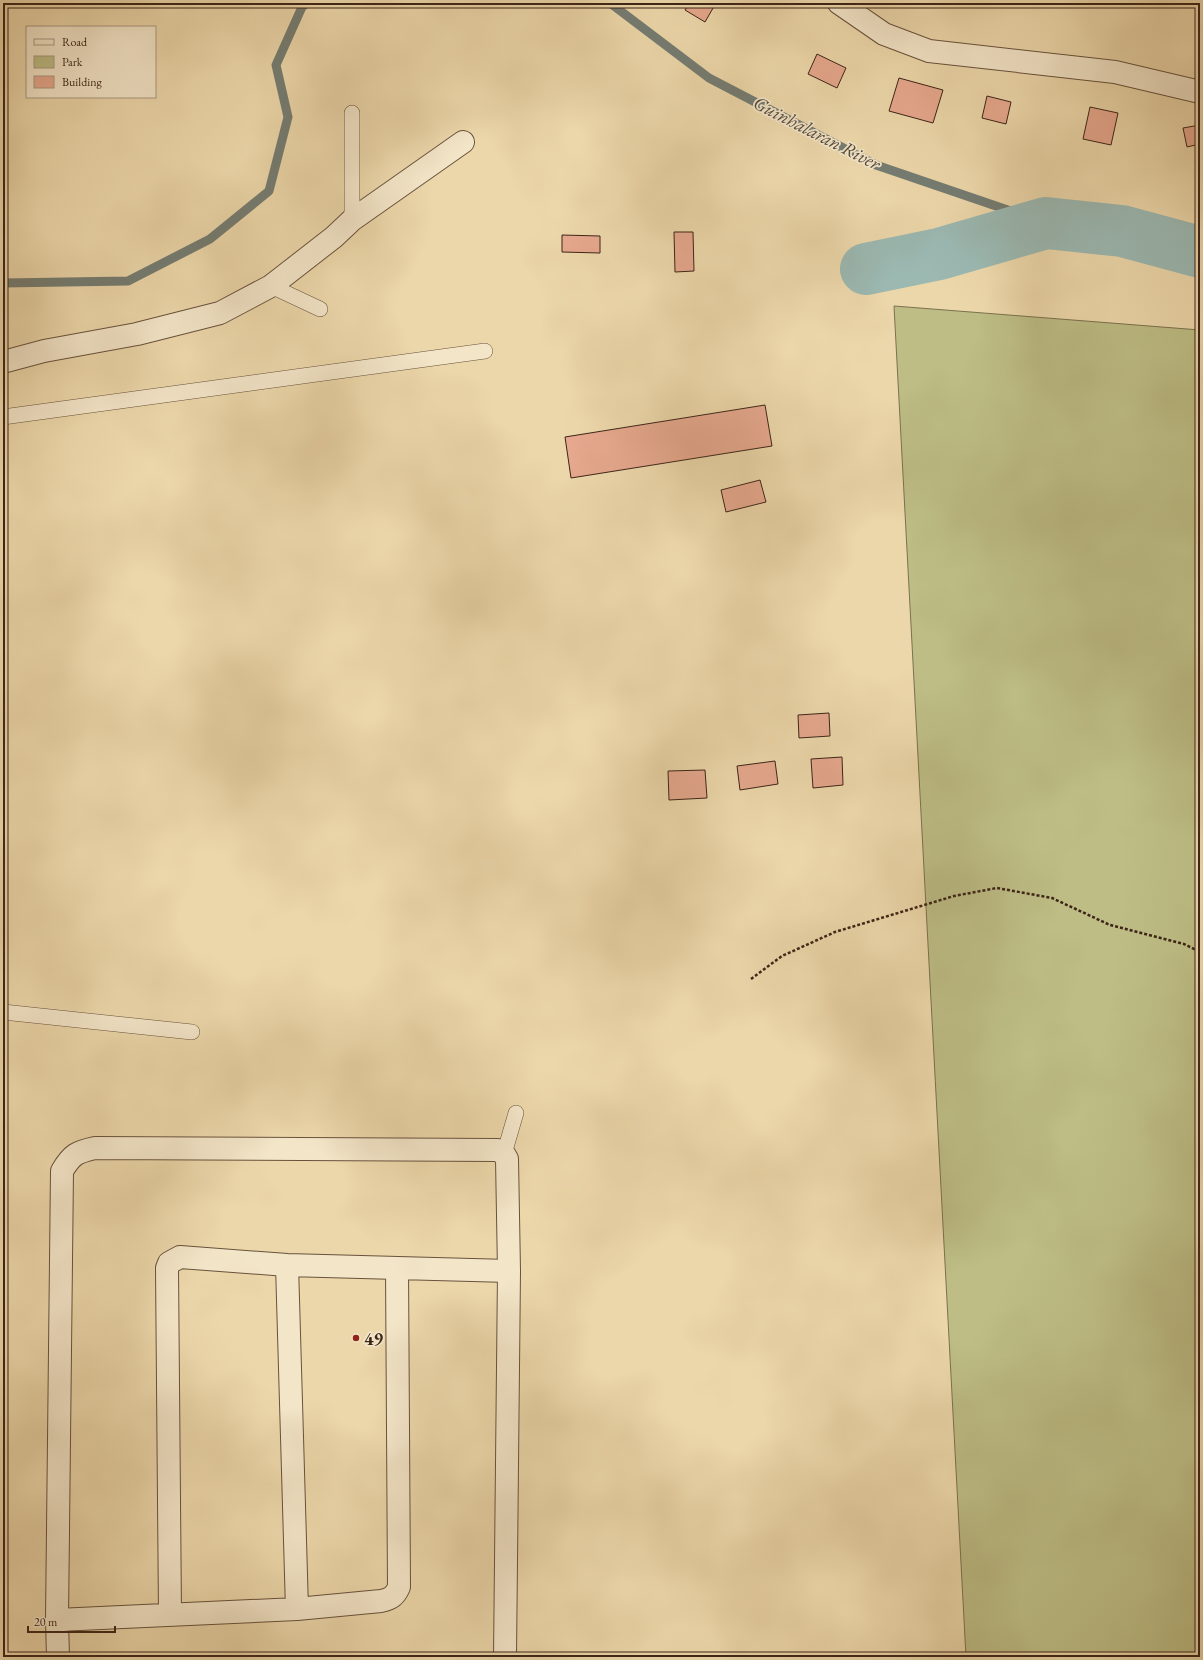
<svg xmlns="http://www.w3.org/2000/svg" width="1203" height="1660" font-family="'EB Garamond',serif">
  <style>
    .green { fill: #bdbd85; stroke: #7c714e }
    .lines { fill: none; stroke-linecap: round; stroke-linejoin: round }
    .stream { stroke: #757d73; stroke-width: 9 }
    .river { stroke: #9bb8b1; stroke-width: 52 }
    .building { fill: #e6a88e; stroke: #3c2517 }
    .lane-casing { stroke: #68523c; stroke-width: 16 }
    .street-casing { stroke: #68523c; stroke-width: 24 }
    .path { stroke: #3c2517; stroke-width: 2.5; stroke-dasharray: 3 2; stroke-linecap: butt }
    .lane { stroke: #f3e5c8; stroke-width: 15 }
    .street { stroke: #f3e5c8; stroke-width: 22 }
    .poi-dot { fill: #8f2418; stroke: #f3e5c8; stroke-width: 1.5 }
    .labels { text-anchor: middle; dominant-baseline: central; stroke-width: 3.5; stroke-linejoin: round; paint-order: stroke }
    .poi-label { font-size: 18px; font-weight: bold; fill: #3c2517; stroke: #f3e5c8; text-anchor: start }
    .water-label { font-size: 19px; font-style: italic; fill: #544a3e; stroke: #f3e5c8 }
  </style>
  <rect width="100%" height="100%" fill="#ecd7aa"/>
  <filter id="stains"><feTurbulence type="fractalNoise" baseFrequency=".005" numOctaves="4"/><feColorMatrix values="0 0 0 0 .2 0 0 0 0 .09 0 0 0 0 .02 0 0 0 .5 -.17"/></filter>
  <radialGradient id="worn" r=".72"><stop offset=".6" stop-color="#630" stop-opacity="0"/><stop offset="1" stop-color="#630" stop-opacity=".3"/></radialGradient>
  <path class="green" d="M894,306L1200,330V1656L966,1657Z"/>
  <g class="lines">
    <path class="stream" d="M610,3L709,78L876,165L1046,223
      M3,283L128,281L210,239L269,191L288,117L276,65L302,7L307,3"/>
    <path class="river" d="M866,269L939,254L1046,223L1122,231L1200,252"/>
  </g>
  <path class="building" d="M689,3H716L705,22L685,10Z
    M817,54L846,68L837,88L808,74Z
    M899,78L943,90L933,123L889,111Z
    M987,96L1011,102L1006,124L982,118Z
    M1090,107L1118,113L1111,145L1083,139Z
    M1200,125V144L1187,147L1183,128Z
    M674,232H693L694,271L675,272Z
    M562,235L600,236V253L562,252Z
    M765,405L772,446L571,478L565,437Z
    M760,480L766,502L726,512L721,490Z
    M829,713L830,736L799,738L798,715Z
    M842,757L843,785L813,788L811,759Z
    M775,761L778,784L740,790L737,766Z
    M705,770L707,798L669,800L668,771Z"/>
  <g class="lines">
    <defs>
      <path id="lane" d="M352,113V220
        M271,286L320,309
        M3,417L485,351
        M3,1012L192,1032
        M504,1154L516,1113"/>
      <path id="street" d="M839,3L884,34L929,51L1115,72L1200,92
        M3,362L44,351L137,334L220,313L271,286L334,237L352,220L463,142
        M287,1265L297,1609
        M170,1615L167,1268L169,1263L180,1257L287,1265L509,1271
        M57,1620L62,1171C72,1154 77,1152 95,1148L498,1150L504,1154L507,1159L509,1271L505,1657
        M58,1657L57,1620L297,1609L381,1601C391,1599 395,1596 399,1587L397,1268"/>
    </defs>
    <use href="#lane" class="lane-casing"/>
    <use href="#street" class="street-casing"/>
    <path class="path" d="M751,979L782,956L835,932L954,896L997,888L1052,898L1110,925L1184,944L1200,952"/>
    <use href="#lane" class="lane"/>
    <use href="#street" class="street"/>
  </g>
  <circle class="poi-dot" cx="356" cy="1338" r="4"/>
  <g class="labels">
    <g class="poi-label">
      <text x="364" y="1338">49</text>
    </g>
    <g class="water-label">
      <text transform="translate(817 133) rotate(27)">Guinhalaran River</text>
    </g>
  </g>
  <rect width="1203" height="1660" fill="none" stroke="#ecd7aa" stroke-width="16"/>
  <rect x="4" y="4" width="1195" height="1652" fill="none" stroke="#3c2517" stroke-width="2"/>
  <rect x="8" y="8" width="1187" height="1644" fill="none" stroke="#3c2517"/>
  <rect x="26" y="26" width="130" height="72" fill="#f3e5c8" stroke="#aa9881"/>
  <rect x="34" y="39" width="20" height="6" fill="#f3e5c8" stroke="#aa9881"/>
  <text x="62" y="46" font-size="12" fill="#3c2517">Road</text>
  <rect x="34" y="56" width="20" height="12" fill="#bdbd85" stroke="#aa9881"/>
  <text x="62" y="66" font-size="12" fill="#3c2517">Park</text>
  <rect x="34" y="76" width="20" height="12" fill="#e6a88e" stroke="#aa9881"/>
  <text x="62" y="86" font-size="12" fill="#3c2517">Building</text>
  <path d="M28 1626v6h87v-6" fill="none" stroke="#3c2517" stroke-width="2"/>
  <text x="34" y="1626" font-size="12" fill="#3c2517" stroke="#f3e5c8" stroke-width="3" paint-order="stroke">20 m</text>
  <rect width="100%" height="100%" filter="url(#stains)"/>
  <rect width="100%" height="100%" fill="url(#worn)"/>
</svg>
